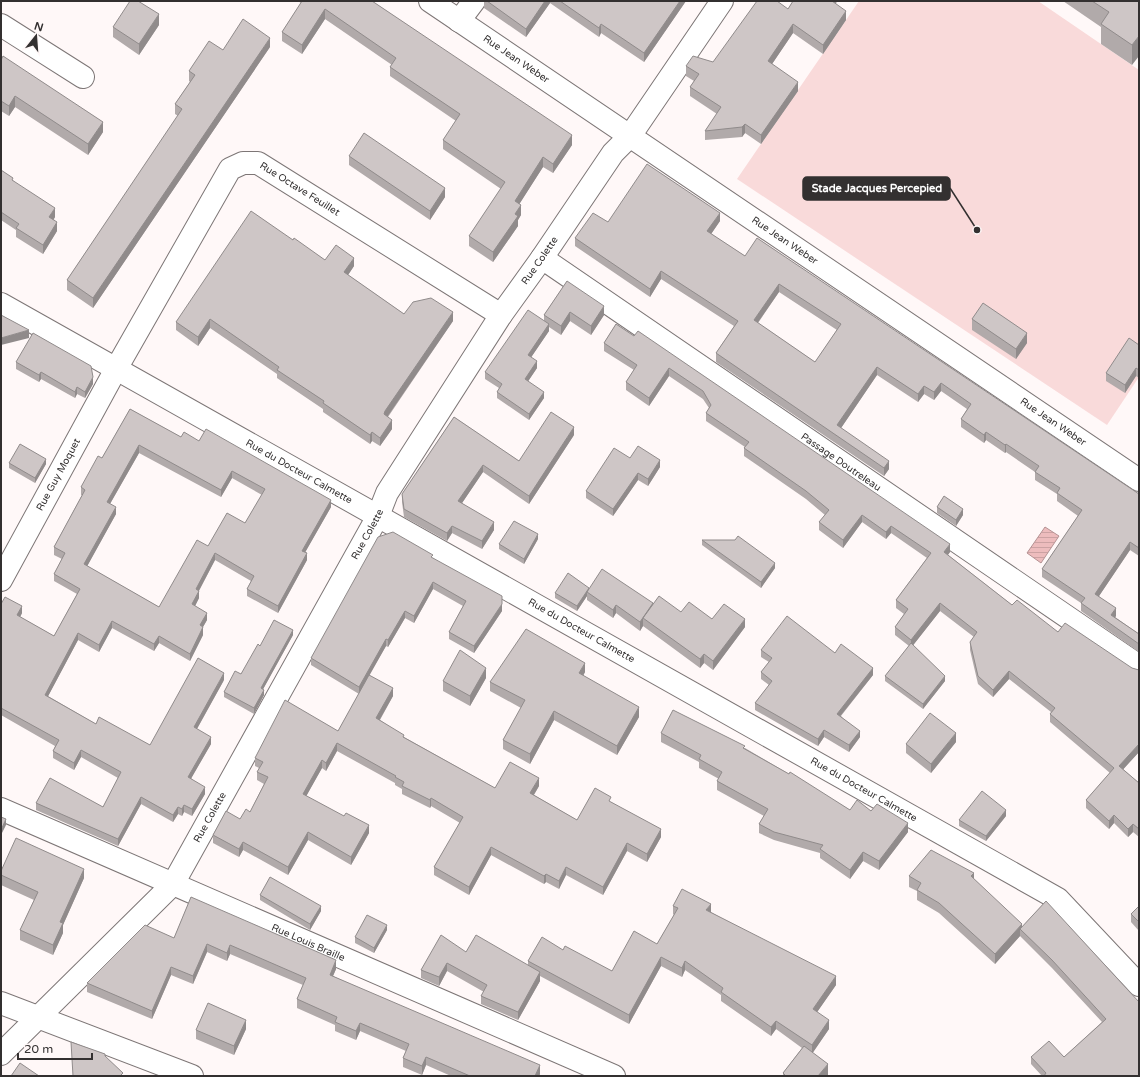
<svg xmlns="http://www.w3.org/2000/svg" width="1140" height="1077" font-family="'Varela Round',sans-serif">
  <style>
    .green { fill: #f9dada }
    .water { fill: url(#water-rules); stroke: #b59293 }
    .lines { fill: none; stroke-linecap: round; stroke-linejoin: round }
    .minor-casing { stroke: #7d7676; stroke-width: 24 }
    .minor { stroke: #fff; stroke-width: 22 }
    .wall { fill: #b1aaaa; fill-rule: evenodd }
    .shaded-wall { fill: #908b8b }
    .building { fill: #cec6c6; stroke: #908b8b; fill-rule: evenodd }
    .labels { text-anchor: middle; dominant-baseline: central; stroke-width: 3; stroke-linejoin: round; paint-order: stroke }
    .street-label { font-size: 10px; fill: #333030; stroke: #fff8f8 }
    .leader { fill: none; stroke: #333030; stroke-width: 1.5 }
    .callout-dot { fill: #333030; stroke: #fff8f8; stroke-width: 1.5 }
    .callout { fill: #333030; stroke: #333030; stroke-width: 1.5 }
    .callout-label { font-size: 11px; text-anchor: middle; font-weight: bold; fill: #fff }
  </style>
  <defs>
    <pattern id="water-rules" width="6" height="5" patternUnits="userSpaceOnUse"><rect width="6" height="5" fill="#edbcbd"/><path d="M0 2.5h6" fill="none" stroke="#cca2a3"/></pattern>
  </defs>
  <rect width="100%" height="100%" fill="#fff8f8"/>
  <path class="green" d="M859,1H1038L1139,70V377L1107,425L737,179Z"/>
  <path class="water" d="M1045,527L1059,536L1041,563L1027,553Z"/>
  <g class="lines">
    <defs>
      <g id="minor">
        <path id="s1" d="M430,1L1139,480"/>
        <path d="M459,21L474,1"/>
        <path d="M1,25L83,77"/>
        <path id="s2" d="M542,258L1139,666"/>
        <path id="s3" d="M1,304L1058,899L1139,985"/>
        <path id="s4" d="M1,580L116,369L230,169L243,163H258L501,315"/>
        <path id="s5" d="M1,809L614,1076"/>
        <path d="M1,1003L192,1076"/>
        <path id="s6" d="M1,1054L173,884L378,516L387,493L501,315L542,258L613,153L630,136L722,1"/>
      </g>
    </defs>
    <use href="#minor" class="minor-casing"/>
    <use href="#minor" class="minor"/>
  </g>
  <path class="wall" d="M298,1H372L572,145L553,173L543,167L519,204L521,215L518,220V226L493,262L469,246V236L501,189L443,149V140L456,121L390,76V67L392,65L325,19L302,54L282,41V32L301,3Z
    M484,1H686L644,62L601,33L599,37L550,3L526,37L484,8Z
    M793,1H837L836,4L846,20L823,54L793,33L772,64L798,91L761,144L745,133L742,137L705,140V131L717,114L690,96V87L694,81L686,76V66L713,62L788,9Z
    M1063,1H1139L1132,65L1101,44V27Z
    M159,25L139,55L113,37V27Z
    M270,47L93,308L67,290V280L178,116L175,114V104L190,82L189,81V71Z
    M1,60L103,132L88,155L15,107L9,116L1,111Z
    M349,156L445,197L430,220L349,165Z
    M1,170L55,217L54,219L57,231L43,254L16,237V230L1,220Z
    M720,221L711,234L745,256L1139,494V556L1130,550L1099,596L1116,616L1115,617L1139,634V652L1081,611V603L1042,577V569L1078,516L1057,501V494L1035,480V472L1006,452L1005,453L986,440L984,443L961,427V419L967,409L941,391L934,400L924,394L918,402L877,375L841,428L889,469L884,476L716,362V353L734,326L661,279L650,297L575,246V238L608,222ZM779,292L837,330L815,362L758,323Z
    M293,240L325,260L354,266L348,275L404,314L453,321L388,417L392,429L380,446L372,441L370,444L323,412V409L277,378V374L210,328L198,346L176,330V322Z
    M567,281L604,315L591,335L570,321L561,335L549,327V331L531,357L537,368L528,381L544,398L529,420L497,398V392L499,388L485,379V372L544,321V315Z
    M972,319L1027,343L1016,359L972,330Z
    M616,324L950,552L948,555L1012,605L1058,632L1132,668L1139,670V752L1123,769L1139,783V837L1133,832L1128,837L1114,823L1109,829L1086,808V800L1110,773L1050,722V714L1051,712L1009,679L993,697L978,684L970,650V642L974,637L940,611L913,645L945,681L923,709L885,681V676L909,646L895,635V627L904,614L896,608V600L927,558L891,533L886,539L862,522L843,548L819,530V522L825,515L806,499L744,456V448L745,447L706,421V413L709,408L703,399L669,376L649,406L626,390V382L634,370L604,351V343Z
    M1139,345V378L1136,376L1125,393L1106,381V373Z
    M16,362L93,384L85,398L77,394L75,398L41,379L39,382L16,369Z
    M130,409L181,437L199,441L331,507L305,552L307,560L278,613L247,596V589L251,581L215,560L199,591V598L195,606L207,620L203,627V635L190,661L159,643L154,651L112,628L99,652L78,640L48,696L96,724L150,745L224,680L197,729L211,744L191,778L205,794L192,816L184,812L182,816L178,814L173,822L141,804L118,846L36,810V803L103,807L118,778L81,757L74,770L53,758V751L55,746L1,715V604L22,613L20,617L54,636L77,594L54,581V574L62,559L54,555V547L82,495H81V487L102,458ZM139,453L221,497L232,478L262,495L245,523L208,546L159,607L87,566L116,514L110,504Z
    M454,417L519,461L574,435L529,504L483,472L462,503L494,530L482,549L452,533L447,541L404,517L402,502V494Z
    M630,458L660,467L648,486L638,480L613,516L586,498V491Z
    M9,463L46,464L35,483L9,468Z
    M937,507L963,515L956,526L937,513Z
    M538,539L524,564L499,549V544Z
    M702,540L775,568L761,588L702,545Z
    M433,558L502,611L474,653L449,639V632L463,606L433,589L414,623L405,618L388,647L386,646L369,675L393,696L380,720L404,737L495,788L539,786L534,795L577,820L611,802L661,837L647,862L627,851L603,895L566,875L559,889L546,882L544,884L491,855L469,895L434,875V867L460,823L431,806L430,808L402,794V789L395,785V783L337,751L326,771L322,768L306,796L369,833L351,865L308,840L288,875L243,850L239,857L213,843V835L240,819L250,812L264,784L257,780V772L259,768L255,766V758L338,731L359,694L311,665V658Z
    M589,589L681,612L712,619L745,627L713,670L704,663L700,668L643,626L640,631L616,613L613,618L587,600V596L577,611L555,598V593Z
    M293,635L263,689L264,695L254,714L224,697V692L241,674L260,646Z
    M761,650L835,653L873,675L841,716L860,737L849,752L824,737L818,746L755,710V703L769,685L761,679V672L769,662L761,657Z
    M585,672L583,676L639,717L617,755L554,720L530,764L503,749V740L521,708L490,691V682Z
    M486,678L470,706L443,691V681Z
    M661,733L745,748L850,810L871,811L908,832L879,870L863,861L850,879L820,858V853L774,840L759,833V824L764,816L717,790V781L719,779L699,768V762L661,742Z
    M956,742L931,773L906,753V744Z
    M1006,816L986,841L959,826V820Z
    M1,871L84,878L63,925V933L53,955L20,940V930L34,900L1,885Z
    M909,876L974,879L1022,927L1046,901L1139,1076H1042L1031,1064V1057H1064L1102,1022L1052,968L1020,936L995,964L939,913L917,900V891L909,887Z
    M260,895L321,911L310,930L260,900Z
    M191,897L336,969L333,976L540,1074L539,1076H451L426,1065L422,1075L403,1067V1058L406,1051L360,1031L356,1040L335,1031V1025L297,1008V999L303,985L230,954L227,961L207,952L193,984L171,975L152,1019L87,992V983L174,938Z
    M673,906L711,912L836,985L817,1012L829,1029L812,1053L828,1075L827,1076H783V1073L802,1048L776,1029L771,1036L721,1001V995L685,970L682,977L661,966L629,1024L540,976V981L518,1020L481,1004V996L484,992L447,971L439,986L421,978V970L466,952L528,966V961L563,950L612,971L657,944L674,915L673,914Z
    M1139,906V931L1131,922V914Z
    M387,930L374,953L355,943V937Z
    M246,1029L234,1055L196,1039V1030Z"/>
  <path class="shaded-wall" d="M545,1H550V3L526,37V29Z
    M680,1H686L644,62V53Z
    M831,1H837L831,10Z
    M325,9V19L302,54V45Z
    M846,11V20L823,54V45Z
    M159,14V25L139,55V44Z
    M601,24V33L599,37V28Z
    M793,24V33L768,70V61Z
    M1139,36V56L1132,65V45Z
    M270,38V47L93,308V298Z
    M798,82V91L761,144V135Z
    M15,96V107L9,116V106Z
    M103,122V132L88,155V144Z
    M745,124V133L742,137V127Z
    M572,135V145L553,173V164Z
    M543,157V167L515,211V201Z
    M445,188V197L430,220V211Z
    M521,205V215L518,220V226L493,262V252L515,214Z
    M55,208V217L49,226V217Z
    M720,213V221L707,240V231Z
    M57,222V231L43,254V245Z
    M354,258V266L344,281V272Z
    M661,271V279L650,297V289Z
    M779,284V292L754,328V320Z
    M604,306V315L591,335V326Z
    M453,312V321L385,420L384,414L385,411Z
    M570,312V321L561,335V326Z
    M210,319V328L198,346V337Z
    M549,324V331L528,362V355Z
    M29,330V338L1,345V338Z
    M1027,333V343L1016,359V349Z
    M537,361V368L525,386V379Z
    M877,367V375L837,434V425Z
    M669,368V376L649,406V398Z
    M1136,368V376L1125,393V385Z
    M41,372V379L39,382V375Z
    M93,377V384L85,398V392Z
    M941,383V391L934,400V392Z
    M924,386V394L918,402V394Z
    M77,387V394L75,398V392Z
    M544,392V398L529,420V414Z
    M392,420V429L380,446V438Z
    M574,427V435L529,504V496Z
    M372,432V441L370,444V435Z
    M986,432V440L984,443V435Z
    M1006,444V452L1005,453V445Z
    M139,445V453L107,509V502Z
    M46,459V464L35,483V478Z
    M660,460V467L648,486V479Z
    M889,461V469L884,476V468Z
    M483,465V472L458,509V501Z
    M232,471V478L221,497V490Z
    M638,473V480L613,516V509Z
    M331,500V507L302,558V551Z
    M116,507V514L84,572V564Z
    M963,509V515L956,526V520Z
    M862,515V522L843,548V540Z
    M494,522V530L482,549V541Z
    M452,526V533L447,541V533Z
    M891,526V533L886,539V532Z
    M538,534V539L524,564V559Z
    M1130,542V550L1095,602V594Z
    M950,544V552L944,560V552Z
    M215,553V560L196,596V589Z
    M307,553V560L278,613V606Z
    M775,563V568L761,588V582Z
    M433,582V589L414,623V616Z
    M589,588V593L587,592V596L577,611V606Z
    M199,591V598L192,612V604Z
    M653,603V612L643,618V626L640,631V622Z
    M940,603V611L911,648V640Z
    M502,604V611L474,653V646Z
    M616,605V613L613,618V610Z
    M22,606V613L17,623V615Z
    M1116,608V616L1111,623V615Z
    M405,611V618L388,647V640Z
    M207,613V620L200,632V625Z
    M745,619V627L713,670V661Z
    M112,621V628L99,652V645Z
    M203,627V635L190,661V654Z
    M293,630V635L261,693V688Z
    M78,633V640L45,702V695Z
    M159,636V643L154,651V644Z
    M386,639V646L359,694V687Z
    M704,654V663L700,668V659Z
    M585,663V672L579,683V673Z
    M486,668V678L470,706V696Z
    M873,668V675L837,720V714Z
    M1009,671V679L993,697V690Z
    M224,673V680L194,734V727Z
    M945,676V681L923,709V704Z
    M393,688V696L376,726V718Z
    M264,690V695L254,714V708Z
    M639,707V717L617,755V746Z
    M554,711V720L530,764V754Z
    M824,730V737L818,746V739Z
    M860,731V737L849,752V745Z
    M956,733V742L931,773V764Z
    M211,737V744L188,784V777Z
    M337,743V751L326,771V763Z
    M1139,744V752L1119,774V766Z
    M81,750V757L74,770V763Z
    M322,760V768L303,802V794Z
    M539,778V786L530,801V793Z
    M205,787V794L192,816V809Z
    M141,797V804L118,846V839Z
    M431,798V806L430,808V800Z
    M184,805V812L182,816V809Z
    M178,807V814L173,822V815Z
    M1006,810V816L986,841V836Z
    M1114,815V823L1109,829V821Z
    M6,819V825L1,835V830Z
    M908,823V832L879,870V861Z
    M1133,824V832L1128,837V829Z
    M369,825V833L351,865V857Z
    M661,829V837L647,862V854Z
    M308,832V840L288,875V867Z
    M243,842V850L239,857V849Z
    M627,843V851L603,895V887Z
    M491,847V855L469,895V887Z
    M863,852V861L850,879V870Z
    M566,867V875L559,889V881Z
    M84,869V878L63,925V933L53,955V945L60,922Z
    M974,873V883L971,876Z
    M546,874V882L544,884V876Z
    M711,904V913L706,910Z
    M321,906V911L310,930V924Z
    M1022,924V931L1020,929V936L995,964V954Z
    M387,925V930L374,953V948Z
    M207,944V952L193,984V976Z
    M230,945V954L227,961V953Z
    M661,957V966L629,1024V1015Z
    M336,960V969L330,983V975Z
    M685,961V970L682,977V968Z
    M447,963V971L439,986V977Z
    M171,967V975L152,1019V1011Z
    M540,972V981L518,1020V1012Z
    M836,976V985L813,1018V1009Z
    M246,1020V1029L234,1055V1046Z
    M829,1020V1029L812,1054V1045Z
    M776,1021V1029L771,1036V1027Z
    M360,1023V1031L356,1040V1031Z
    M426,1057V1065L422,1075V1066Z
    M828,1064V1075L827,1076H818Z
    M540,1065V1074L539,1076H535Z"/>
  <path class="building" d="M130,1H138L159,14L139,44L113,27Z
    M302,1H372L572,135L553,164L543,157L515,201L521,205L515,214L518,216L493,252L469,236L505,182L443,140L460,114L390,67L396,58L325,9L302,45L282,32Z
    M487,1H545L526,29Z
    M560,1H680L644,53L601,24L599,28Z
    M757,1H777L788,9L793,1H832L846,11L823,45L793,24L768,61L798,82L761,135L745,124L742,127L705,131L721,107L690,87L699,74L686,66L693,56L713,62Z
    M1092,1H1139V36L1132,45L1101,24L1109,12Z
    M243,19L270,38L93,298L67,280L182,109L175,104L195,75L189,71L209,41L223,50Z
    M3,56L103,122L88,144L15,96L9,106L1,101V60Z
    M364,133L445,188L430,211L349,156Z
    M647,164L720,213L707,231L745,256L757,238L1139,494V548L1130,542L1095,594L1116,608L1111,615L1139,634V644L1081,603L1085,598L1042,569L1082,510L1057,493L1060,488L1035,472L1039,466L1006,444L1005,445L986,432L984,435L961,419L971,404L941,383L934,392L924,386L918,394L877,367L837,425L889,461L884,468L716,353L738,321L661,271L650,289L575,238L593,213L608,222ZM779,284L841,324L815,362L754,320Z
    M1,170L13,178L12,180L55,208L49,217L57,222L43,245L16,228L19,224L1,212Z
    M251,211L293,240L294,238L325,260L336,245L354,258L344,272L404,314L413,302L431,298L453,312L385,411L384,414L392,420L380,438L372,432L370,435L323,403L324,401L277,370L279,367L210,319L198,337L176,322Z
    M567,281L604,306L591,326L570,312L561,326L544,315Z
    M983,303L1027,333L1016,349L972,319Z
    M528,310L549,324L528,355L537,361L525,379L544,392L529,414L497,392L502,384L485,372Z
    M1,315L29,330L1,338Z
    M616,324L634,336L638,331L950,544L944,552L1012,605L1017,600L1058,632L1065,623L1132,668L1139,670V744L1119,766L1139,783V829L1133,824L1128,829L1114,815L1109,821L1086,800L1114,768L1050,714L1055,708L1009,671L993,690L978,676L970,642L977,632L940,603L911,640L895,627L908,609L896,600L931,553L891,526L886,532L862,515L843,540L819,522L829,510L806,491L744,448L749,442L706,413L711,405L703,391L669,368L649,398L626,382L637,365L604,343Z
    M33,333L91,366L93,377L85,392L77,387L75,392L41,372L39,375L16,362Z
    M1129,338L1139,345V370L1136,368L1125,385L1106,373Z
    M130,409L181,437L184,432L199,441L206,429L331,500L302,551L307,553L278,606L247,589L254,576L215,553L196,589L199,591L192,604L207,613L200,625L203,627L190,654L159,636L154,644L112,621L99,645L78,633L45,695L96,724L99,717L150,745L198,658L224,673L194,727L211,737L188,777L205,787L192,809L184,805L182,809L178,807L173,815L141,797L118,839L36,803L50,778L103,807L121,772L81,750L74,763L53,751L59,740L1,708V604L5,597L22,606L17,615L54,636L80,589L54,574L65,553L54,547L85,490L81,487L98,456L102,458ZM139,445L221,490L232,471L265,489L245,523L227,513L208,546L197,540L159,607L84,564L116,507L107,502Z
    M551,412L574,427L529,496L483,465L458,501L494,522L482,541L452,526L447,533L404,509L402,494L454,417L519,461Z
    M20,444L46,459L35,478L9,463Z
    M638,446L660,460L648,479L638,473L613,509L586,491L614,448L630,458Z
    M944,496L963,509L956,520L937,507Z
    M514,521L538,534L524,559L499,544Z
    M393,532L433,555L431,557L502,596V604L474,646L449,632L466,601L433,582L414,616L405,611L388,640L386,639L359,687L311,658L378,537Z
    M738,536L775,563L761,582L702,540H735Z
    M602,569L653,603L640,622L616,605L613,610L587,592Z
    M568,573L589,588L577,606L555,593Z
    M659,596L681,612L689,602L712,619L724,604L745,619L713,661L704,654L700,659L643,618Z
    M787,616L835,653L841,644L873,668L837,714L860,731L849,745L824,730L818,739L755,703L772,681L761,672L772,658L761,650Z
    M274,620L293,630L261,688L264,690L254,708L224,692L235,671L241,674L258,644L260,646Z
    M526,629L585,663L579,673L639,707L617,746L554,711L530,754L503,740L525,700L490,682Z
    M911,643L945,676L923,704L885,676Z
    M460,650L486,668L470,696L443,681Z
    M369,675L393,688L376,718L404,735L403,737L495,788L510,762L539,778L530,793L577,820L595,788L611,797L609,801L661,829L647,854L627,843L603,887L566,867L559,881L546,874L544,876L491,847L469,887L434,867L463,817L431,798L430,800L402,786L404,782L395,777L396,776L337,743L326,763L322,760L303,794L344,816L346,813L369,825L351,857L308,832L288,867L243,842L239,849L213,835L226,811L240,819L246,809L250,812L268,777L257,772L263,762L255,758L285,700L338,731Z
    M673,710L745,746L743,748L789,774L790,772L850,810L857,800L871,811L877,804L908,823L879,861L863,852L850,870L820,849L823,845L774,832L759,824L768,809L717,781L722,772L699,759L701,755L661,733Z
    M930,713L956,733L931,764L906,744Z
    M982,791L1006,810L986,836L959,820Z
    M1,817L6,819L1,830Z
    M16,838L84,869L60,922L63,923L53,945L20,930L38,892L1,875V871Z
    M931,850L974,873L971,876L1022,924L995,954L939,903L917,890L921,883L909,876Z
    M270,877L321,906L310,924L260,895Z
    M682,889L711,904L706,910L836,976L813,1009L829,1020L812,1045L776,1021L771,1027L721,992L723,988L685,961L682,968L661,957L629,1015L528,961L542,937L563,950L565,946L612,971L634,931L657,944L678,908L673,906Z
    M191,897L336,960L330,975L540,1065L535,1076H470L426,1057L422,1066L403,1058L409,1044L360,1023L356,1031L335,1022L337,1017L297,999L306,978L230,945L227,953L207,944L193,976L171,967L152,1011L87,983L145,925L174,938Z
    M1046,901L1139,1002V1076H1044L1046,1073L1031,1057L1049,1041L1064,1057L1106,1019L1052,960L1020,929Z
    M1139,906V922L1131,914Z
    M367,915L387,925L374,948L355,937Z
    M441,935L466,952L476,935L540,972L518,1012L481,996L487,985L447,963L439,977L421,970Z
    M208,1003L246,1020L234,1046L196,1030Z
    M71,1042L105,1054V1056L123,1073L120,1076H73Z
    M804,1046L828,1064L818,1076H786L783,1073Z
    M20,1063L39,1076H11Z"/>
  <g class="labels">
    <g class="street-label">
      <text stroke="none"><textPath href="#s1" startOffset="104">Rue Jean Weber</textPath></text>
      <text stroke="none"><textPath href="#s4" startOffset="549">Rue Octave Feuillet</textPath></text>
      <text stroke="none"><textPath href="#s1" startOffset="428">Rue Jean Weber</textPath></text>
      <text stroke="none"><textPath href="#s6" startOffset="966">Rue Colette</textPath></text>
      <text stroke="none"><textPath href="#s1" startOffset="752">Rue Jean Weber</textPath></text>
      <text stroke="none"><textPath href="#s2" startOffset="362">Passage Doutreleau</textPath></text>
      <text stroke="none"><textPath href="#s3" startOffset="342">Rue du Docteur Calmette</textPath></text>
      <text stroke="none"><textPath href="#s4" startOffset="120">Rue Guy Moquet</textPath></text>
      <text stroke="none"><textPath href="#s6" startOffset="642">Rue Colette</textPath></text>
      <text stroke="none"><textPath href="#s3" startOffset="666">Rue du Docteur Calmette</textPath></text>
      <text stroke="none"><textPath href="#s3" startOffset="990">Rue du Docteur Calmette</textPath></text>
      <text stroke="none"><textPath href="#s6" startOffset="318">Rue Colette</textPath></text>
      <text stroke="none"><textPath href="#s5" startOffset="335">Rue Louis Braille</textPath></text>
    </g>
  </g>
  <path class="leader" d="M977 230L950 188"/>
  <circle class="callout-dot" cx="977" cy="230" r="4"/>
  <rect class="callout" x="803" y="177" width="147" height="23" rx="4"/>
  <g class="callout-label">
    <text x="877" y="192">Stade Jacques Percepied</text>
  </g>
  <rect width="1140" height="1077" fill="none" stroke="#333030" stroke-width="4"/>
  <g transform="translate(36 36) rotate(17)" stroke="#fff8f8" stroke-width="3" paint-order="stroke">
  <path d="M0-3L7 15L0 10L-7 15Z" fill="#333030"/>
  <text y="-6" font-size="11" font-weight="bold" text-anchor="middle" fill="#333030">N</text>
  </g>
  <path d="M18 1053v6h74v-6" fill="none" stroke="#333030" stroke-width="2"/>
  <text x="24" y="1053" font-size="12" fill="#333030" stroke="#fff8f8" stroke-width="3" paint-order="stroke">20 m</text>
</svg>
